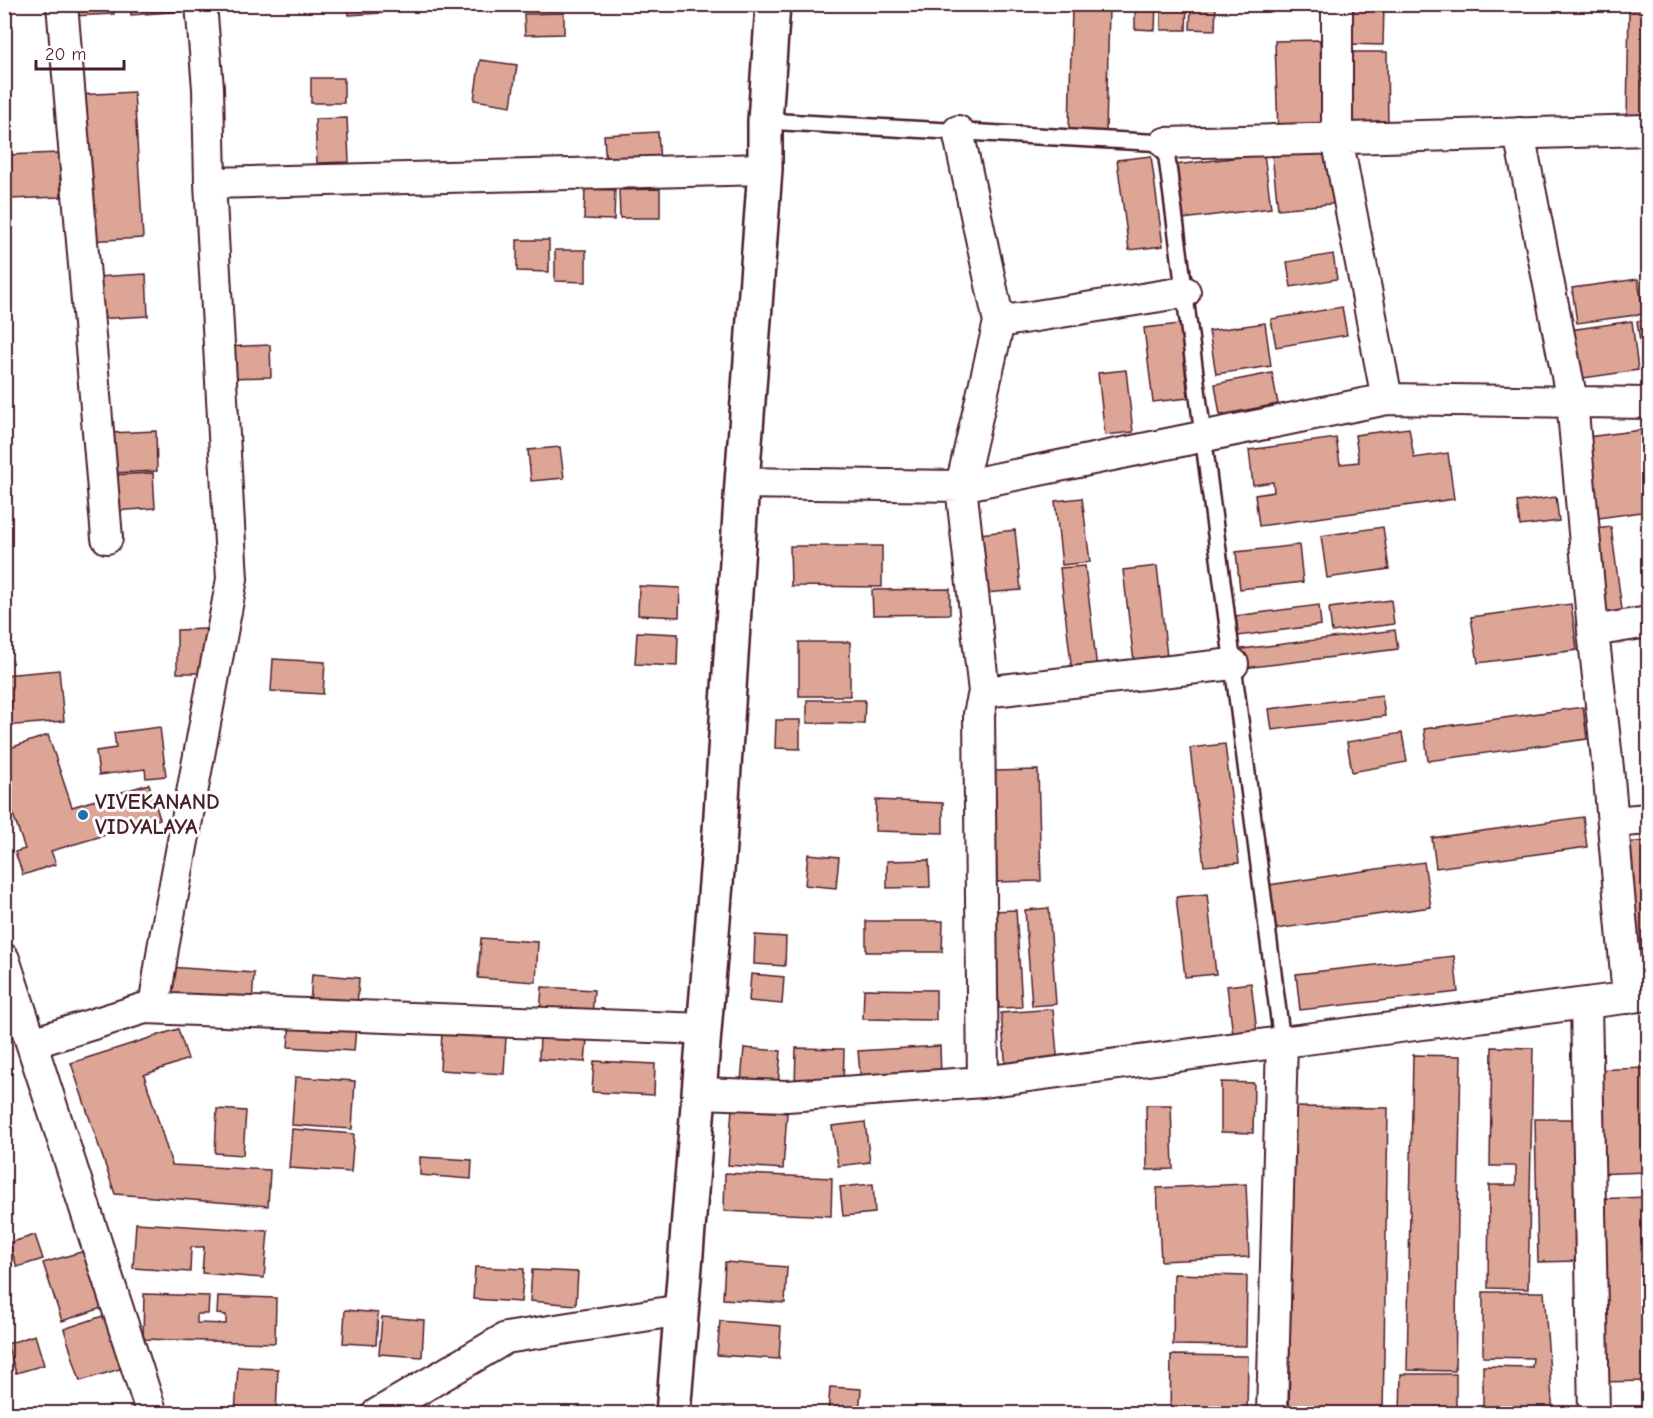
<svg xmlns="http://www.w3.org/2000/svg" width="1653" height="1418" font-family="'Comic Neue',sans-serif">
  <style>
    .building { fill: #dda596; stroke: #4a1f2b; stroke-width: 1.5 }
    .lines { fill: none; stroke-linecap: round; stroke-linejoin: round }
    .service-casing { stroke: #4a1f2b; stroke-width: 20 }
    .minor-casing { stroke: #4a1f2b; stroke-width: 34 }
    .tertiary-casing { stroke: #4a1f2b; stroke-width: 38 }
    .service { stroke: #fff; stroke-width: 15 }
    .minor { stroke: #fff; stroke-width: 30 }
    .tertiary { stroke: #fff; stroke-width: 33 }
    .poi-dot { fill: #1f6fb2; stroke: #fff; stroke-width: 2 }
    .labels { text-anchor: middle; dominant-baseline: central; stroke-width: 6; stroke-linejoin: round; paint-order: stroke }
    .poi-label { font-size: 22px; font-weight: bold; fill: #4a1f2b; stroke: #fff; text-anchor: start }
  </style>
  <rect width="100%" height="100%" fill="#fff"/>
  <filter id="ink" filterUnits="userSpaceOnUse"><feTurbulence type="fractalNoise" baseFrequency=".0167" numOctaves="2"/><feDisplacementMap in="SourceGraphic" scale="12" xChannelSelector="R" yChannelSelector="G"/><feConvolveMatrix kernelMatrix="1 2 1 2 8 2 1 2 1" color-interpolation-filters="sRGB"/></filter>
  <g filter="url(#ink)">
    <path class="building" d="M70,4H113L114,14L71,16Z
      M130,4H183V11L131,15Z
      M348,4H381L382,13L349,15Z
      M1135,4H1156L1155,30L1135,29Z
      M1161,4H1187L1186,30H1161Z
      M1191,4H1216L1215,30L1190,29Z
      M1347,4H1384L1383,45L1346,44Z
      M1072,8L1109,9L1106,132L1069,130Z
      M1629,9H1648V118L1627,117Z
      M564,13V34L525,35L524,14Z
      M1320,40L1323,133L1278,134L1275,41Z
      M1342,52H1387L1388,130H1343Z
      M480,60L517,65L511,106L474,100Z
      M311,78H344V103H311Z
      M134,92L143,238L86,241L77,95Z
      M347,118L349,162L317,163L315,119Z
      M658,132L660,163L606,166L604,135Z
      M1334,148L1339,203L1278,209L1272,155Z
      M59,153L61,197L9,199L6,155Z
      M1264,154L1271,208L1183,219L1176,165Z
      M1151,156L1163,246L1129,250L1117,160Z
      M585,189L615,190L614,220L584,219Z
      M660,189V218H620L619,190Z
      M517,240H549V272L517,271Z
      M555,250H586V282L555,281Z
      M1333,254L1337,279L1291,287L1287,262Z
      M146,274L148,316L97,319L95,277Z
      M1638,279L1643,314L1577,323L1572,288Z
      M1342,307L1347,335L1276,347L1271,319Z
      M1648,319V355L1642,356L1637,321Z
      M1632,321L1638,370L1577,379L1570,330Z
      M1265,323L1271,366L1216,374L1209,331Z
      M1180,324L1188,398L1153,402L1144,328Z
      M270,345L271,377L224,378L223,347Z
      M1126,370L1133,432L1105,435L1098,373Z
      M1272,373L1278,404L1220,415L1215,384Z
      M1409,428L1414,458L1448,453L1454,499L1259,526L1255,495L1274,492L1273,482L1253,485L1249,450L1336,438L1340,464L1359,462L1355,435Z
      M1648,429V511L1599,518L1588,437Z
      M156,431L157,471L110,473L109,433Z
      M560,447L564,478L531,481L528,450Z
      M153,473L155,508L114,511L111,475Z
      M1556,497L1559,521L1520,526L1517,502Z
      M1082,498L1090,562L1062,565L1055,501Z
      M1383,527L1389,569L1327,578L1321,536Z
      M1611,527L1623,617L1599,620L1587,530Z
      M1015,530L1021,590L985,593L979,534Z
      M1299,545L1303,582L1240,589L1236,552Z
      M790,546H882V587L791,586Z
      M1085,566L1097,669L1072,672L1060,568Z
      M1157,566L1167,657L1134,662L1123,570Z
      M639,586L680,588L679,617L638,615Z
      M950,589V614L873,615L872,590Z
      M1391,600L1394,624L1332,632L1329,608Z
      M1571,604L1577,650L1478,663L1471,617Z
      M1319,605L1321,625L1238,636L1236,616Z
      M207,629L209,673H177V630Z
      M1395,630L1398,649L1244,668L1242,649Z
      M637,632L678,634L677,666L635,664Z
      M799,642H850V696H799Z
      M273,659L325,662L323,694L271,691Z
      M59,670L64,721L4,726V675Z
      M1382,695L1385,716L1272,730L1269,709Z
      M807,700H865L864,724L807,723Z
      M1583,707L1587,739L1428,761L1424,729Z
      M776,720H800V749L775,748Z
      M160,727L166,776L146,778L145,769L99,775L96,751L116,748L114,733Z
      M1402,733L1407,762L1352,772L1347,742Z
      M48,735L72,807L149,784L160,819L51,851L56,864L23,875L15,852L25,849L4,788V750Z
      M1225,744L1239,863L1204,866L1190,748Z
      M1038,770L1041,881L997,882L994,771Z
      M876,800L943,803V833L875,831Z
      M1583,817L1587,847L1436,868L1432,838Z
      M1648,841V982L1635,983L1623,843Z
      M808,854L839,857L836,888L805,885Z
      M929,860L930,887L887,888V861Z
      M1424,862L1431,907L1276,929L1269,885Z
      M1207,894L1216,974L1185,977L1176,897Z
      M1049,908L1056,1004L1032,1006L1025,910Z
      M1016,910L1022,1007L999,1008L993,911Z
      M866,921H943L942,952H866Z
      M755,935L786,937L785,966L754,964Z
      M481,938L538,942L536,982L478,978Z
      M1454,956L1458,992L1300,1010L1296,974Z
      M168,967L254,973L252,1003L166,997Z
      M312,974L359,978L357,1007L310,1004Z
      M751,974L784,977L782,1004L749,1001Z
      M1251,983L1257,1032L1233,1035L1227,986Z
      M542,987L594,990L592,1016L540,1013Z
      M864,989L936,990V1020L863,1019Z
      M1053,1009L1058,1066L1006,1070L1001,1013Z
      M290,1022L356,1027L354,1051L288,1047Z
      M178,1029L188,1059L144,1075L172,1165L270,1170L268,1206L115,1194L71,1063Z
      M442,1032L506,1036L504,1074L440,1070Z
      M540,1036L587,1039L585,1062L539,1059Z
      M940,1046L941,1078L861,1083L858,1051Z
      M1492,1047L1533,1048L1528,1289L1488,1288L1489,1185H1516V1166H1490Z
      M744,1048L781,1051L778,1085L741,1082Z
      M796,1048L844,1049L843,1089L795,1087Z
      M1413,1055L1461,1056L1455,1371L1407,1370Z
      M594,1061L655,1064L654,1095L592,1092Z
      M1648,1068V1172L1591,1174L1587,1070Z
      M295,1077L355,1081L352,1129L292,1125Z
      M1221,1082L1254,1083L1253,1133L1221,1132Z
      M1146,1105H1171L1173,1169L1147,1170Z
      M1294,1107L1388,1108L1383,1414H1289Z
      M732,1108L787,1113L783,1169L728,1165Z
      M217,1109L246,1111L243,1155L215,1153Z
      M1535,1119H1576L1578,1261L1538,1262Z
      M865,1122L870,1162L838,1166L832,1126Z
      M292,1129L354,1134L351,1172L289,1168Z
      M420,1157L472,1160L471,1179L420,1175Z
      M725,1173L832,1178L831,1216L724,1211Z
      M873,1184L875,1213L843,1216L840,1187Z
      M1246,1184L1249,1257L1161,1261L1157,1188Z
      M1648,1197V1381L1598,1382L1592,1199Z
      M136,1223L268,1231L264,1278L202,1273L204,1247H191L190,1272L133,1268Z
      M35,1235L43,1259L17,1267L9,1243Z
      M88,1250L105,1307L62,1321L43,1263Z
      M725,1262L787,1267L785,1303L723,1299Z
      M475,1267L524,1269L521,1302L473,1299Z
      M532,1270L578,1272L576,1305L530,1301Z
      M1174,1274L1247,1276L1246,1346L1173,1345Z
      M1483,1292H1544L1553,1414H1483V1366L1532,1367L1533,1358L1483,1357Z
      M144,1294L209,1296L208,1314H197V1323L226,1324V1315L217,1314L218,1296L276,1298L275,1343L143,1339Z
      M345,1310L378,1313L376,1345L343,1343Z
      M106,1315L123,1368L80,1381L64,1329Z
      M382,1317L424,1320L422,1357L379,1354Z
      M720,1321L781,1326L779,1359L717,1355Z
      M35,1335L44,1365L16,1373L7,1344Z
      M1171,1355L1248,1356L1247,1414H1170Z
      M238,1367L278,1369L276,1414H235Z
      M1401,1374H1456V1414H1400Z
      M830,1387L861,1389L859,1414H828Z
      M723,1408L782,1414H722Z"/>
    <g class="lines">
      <defs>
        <path id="service" d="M765,121L1165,143L1282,1042"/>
        <path id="minor" d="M62,4L107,538
          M1337,4V138L1387,399
          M958,131L999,322L1185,292
          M1519,133L1572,401L1593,631L1609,778L1628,998
          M1165,143L1648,130
          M210,183L765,169
          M742,483L961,486L999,322
          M1593,631L1648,622
          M984,692L1233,664
          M1613,822L1648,819
          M4,959L152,1414
          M1586,1003L1594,1414
          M154,1008L163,948L232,579L210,183L208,88L201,4
          M32,1043L145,1008L704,1029
          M983,1082L979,714L984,692L961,486L1387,399L1648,403
          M699,1093L787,1096L983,1082L1282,1042
          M377,1414L506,1338L681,1310
          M1272,1414L1282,1042L1648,995"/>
        <path id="tertiary" d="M673,1414L719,846L742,483L765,169V121L773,4"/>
      </defs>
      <use href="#service" class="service-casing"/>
      <use href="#minor" class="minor-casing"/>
      <use href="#tertiary" class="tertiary-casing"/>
      <use href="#service" class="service"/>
      <use href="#minor" class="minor"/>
      <use href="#tertiary" class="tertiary"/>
    </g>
  </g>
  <circle class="poi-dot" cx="83" cy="815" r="6"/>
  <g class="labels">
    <g class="poi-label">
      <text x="95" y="802">VIVEKANAND<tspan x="95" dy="25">VIDYALAYA</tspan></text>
    </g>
  </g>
  <rect width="1653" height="1418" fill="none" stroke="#fff" stroke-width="24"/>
  <rect x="12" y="12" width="1629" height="1394" fill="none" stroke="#4a1f2b" stroke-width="2" filter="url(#ink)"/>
  <path d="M36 60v9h88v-9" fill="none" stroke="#4a1f2b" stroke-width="3"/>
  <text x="45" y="60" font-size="18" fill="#4a1f2b" stroke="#ffffff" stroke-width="4.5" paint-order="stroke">20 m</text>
</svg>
